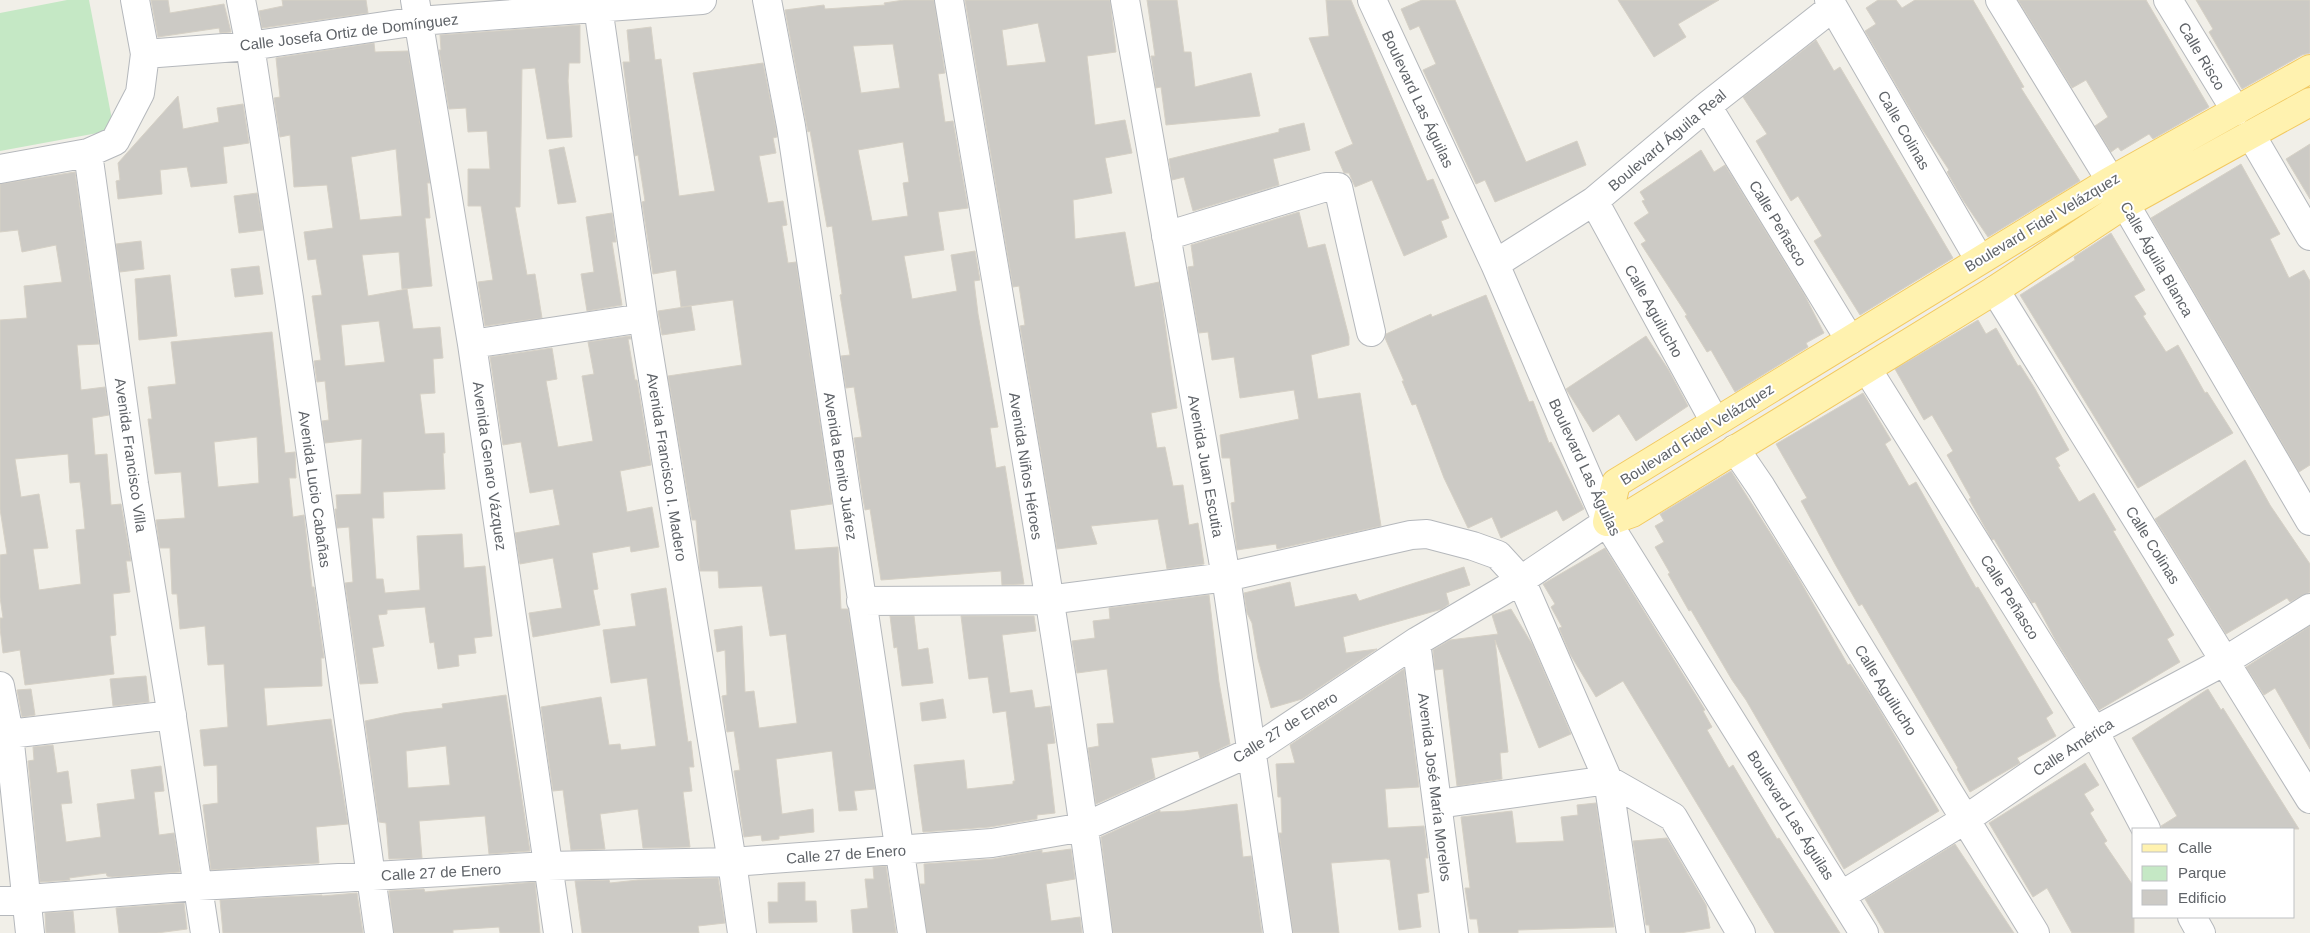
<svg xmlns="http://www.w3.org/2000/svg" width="2310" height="933" font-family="Helvetica,sans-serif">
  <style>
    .green { fill: #c5e8c5 }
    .building { fill: #cccac5; stroke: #d6d1c6; fill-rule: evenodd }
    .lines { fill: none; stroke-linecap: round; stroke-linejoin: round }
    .minor-casing { stroke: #b5b8bc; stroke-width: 30 }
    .major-casing { stroke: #f2c960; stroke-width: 30 }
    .minor { stroke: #fff; stroke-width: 28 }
    .major { stroke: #fff2af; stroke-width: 28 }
    .labels { text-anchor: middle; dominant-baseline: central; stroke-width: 4; stroke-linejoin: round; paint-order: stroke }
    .street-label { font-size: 15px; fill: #5f6368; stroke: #fff }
  </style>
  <rect width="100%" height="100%" fill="#f1efe8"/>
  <path class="green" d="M67,0H89L114,130L0,151V13Z"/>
  <path class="building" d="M151,0H168L170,13L224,4L231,32L220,33L219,28L158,37Z
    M282,0H366L368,13L262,28L259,11L283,6Z
    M904,0H934L945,73L938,74L945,122L953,121L968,208L938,212L944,250L904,256L912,299L957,291L951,255L975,251L980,280L974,281L978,314L998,427L990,428L996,468L1005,466L1024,584L1002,585L1001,571L881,580L870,509L865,510L863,499L854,438L862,437L854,387L846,388L841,356L850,355L840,295L842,294L832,226L827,227L810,131L808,132L785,10L824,5L825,9L885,5L884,3ZM893,44L900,88L861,93L853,46ZM903,142L909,182L903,183L908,216L872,221L858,150Z
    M965,0H1110L1116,52L1087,56L1095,125L1125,120L1132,153L1105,158L1112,193L1073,200L1075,239L1125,232L1135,287L1159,282L1177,408L1151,413L1157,448L1165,447L1173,486L1183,485L1189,525L1198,523L1204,564L1167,569L1158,519L1091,526L1097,544L1057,549L1020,326L1025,325L1019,286L1013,287ZM1038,23L1046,62L1007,66L1002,30Z
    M1147,0H1177L1184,52H1191L1195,87L1251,73L1260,116L1166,125L1161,87L1156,88L1152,61L1151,56H1155Z
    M1326,0H1351L1427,181L1433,179L1449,218L1441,221L1447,237L1404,256L1372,180L1355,187L1349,173H1344L1335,152L1353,144L1309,38L1329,36Z
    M1422,0H1455L1526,162L1577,141L1586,165L1495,202L1485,180L1476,184L1423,70L1436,64L1419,26L1410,30L1401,9Z
    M1618,0H1719L1678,24L1686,37L1654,57Z
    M1878,0H1896L1902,8L1915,0H1973L2024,87L2021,88L2080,181L1988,237L1963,200L1947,172L1949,170L1920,126L1865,31L1876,24L1866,8Z
    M2018,0H2146L2209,107L2153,139L2149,134L2121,151L2118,147L2111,152L2095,126L2108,117L2086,80L2072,88Z
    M2196,0H2310V53L2302,55L2242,89L2209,32L2213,29Z
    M580,25V63H569L568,81L572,137L547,139L535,68L522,69L520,207H515L527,275L535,274L542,318L485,326L478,282L493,280L481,206H468V169H490L487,131L468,132L466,108L449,109L439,50H441L440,35Z
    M651,27L655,60L661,59L679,196L715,191L693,73L763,63L776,129L777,137L773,138L776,153L759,156L768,203L783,201L787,225L782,226L788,263L796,262L832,504L790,510L795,550L838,547L841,609H848L875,789L854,791L857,810L839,811L832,751L776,759L782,814L813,809L814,832L779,836V839L762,841L761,835L744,837L734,771L740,770L734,731L727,732L722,696L727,695L725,650L717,652L714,630L742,626L745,692L754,691L759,728L797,723L786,634L770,636L762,586L719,588L718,571H700L696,520H692L668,376L742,365L733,300L681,307L676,270L653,274L642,202L645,201L638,155L635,156L623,62H630L627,30Z
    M1816,40L1834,71L1840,67L1953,258L1860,315L1814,241L1822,236L1798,196L1791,201L1756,141L1767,134L1743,97Z
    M374,43L375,52L408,51L430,183H427L430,218H425L432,286L402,289L399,252L362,255L368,296L407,289L413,329L440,327L443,358L433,359L435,393L420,394L425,434L444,433L445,453H443L445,489L383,492L384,518H372L376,579H383L385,593L420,590L417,536L462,534L464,568L485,566L492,636L474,638L476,653L458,655L459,666L438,669L434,642L430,643L425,607L387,610V614L378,615L384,646L372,648L378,683L360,684L345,583L353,582L349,527L337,528L335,509H337L336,495L361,494L362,439L325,443L322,421L329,420L325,381L317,382L314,361L321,360L312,296L322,295L316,259L308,260L304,232L333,228L327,185L294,187L290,135L280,137L274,98L280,97L276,58ZM396,149L402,216L360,220L351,157ZM379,321L385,362L345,366L341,325Z
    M178,96L183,129L219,122L217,108L243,104L249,143L223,147L227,183L191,187L187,167L160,170L162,194L118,199L116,181L120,180L118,163Z
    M1304,123L1310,150L1273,159L1279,185L1193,211L1184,177L1172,180L1169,159L1279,132V129Z
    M2310,144V199L2286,159Z
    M564,147L576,202L558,204L549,150Z
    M1701,150L1714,172L1725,165L1804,294L1824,333L1806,343L1808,347L1735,392L1711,350L1707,352L1685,316L1687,315L1641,244L1646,241L1634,223L1649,213L1642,201L1645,200L1640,192Z
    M2241,164L2280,234L2270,239L2289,278L2304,270L2310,281V465L2299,472L2151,218Z
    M75,172L99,344L77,345L81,390L105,387L109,415L92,418L95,455L107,454L111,505L121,504L131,561H126L130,592L113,594L116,635L110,636L114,674L25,685L20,650L3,653L0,628V618H3L0,597V555L7,554L0,509V320L27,318L24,286L62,282L56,245L22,252L18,230L0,232V184ZM68,454L70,483L80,482L83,508L85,529L76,530L81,584L39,590L33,549L48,548L39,494L21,497L15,459Z
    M257,193L263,230L239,233L234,196Z
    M1299,212L1308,248L1325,244L1349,337V345L1311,355L1318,399L1360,393L1381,526L1277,549L1276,544L1237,550L1231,503L1235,502L1230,458H1222L1220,435L1299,419L1294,390L1240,398L1234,357L1212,360L1208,332L1199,333L1189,276L1188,267L1194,266L1191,245Z
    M612,213L616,242H612L622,305L587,311L581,274L594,272L586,217Z
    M2111,233L2145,290L2134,296L2146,314L2143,316L2166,352L2178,345L2205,393L2207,392L2233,433L2138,488L2020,295L2075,260L2074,257Z
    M141,241L144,269L120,272L116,244Z
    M259,266L263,294L235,297L231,269Z
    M170,275L177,336L139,340L135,279Z
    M1486,295L1529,402L1533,401L1549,443L1551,442L1584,509L1563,521L1557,510L1501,538L1492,517L1468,528L1444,478L1416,404L1412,405L1402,381H1404L1385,338L1386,334L1431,314L1432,317Z
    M691,306L695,330L662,335L658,311Z
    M1978,320L1986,334L1996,328L2018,366L2020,365L2034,387L2069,450L2055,458L2060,466L2058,467L2079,502L2094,493L2116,530L2113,531L2174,635L2167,639L2180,662L2099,710L2056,641L2035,602L2032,603L1994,539L1992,540L1969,499L1971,498L1947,455L1953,451L1932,415L1924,420L1895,369Z
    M272,332L285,453L295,452L296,478H289L293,517L304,515L312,587H314L324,658H321L322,686L264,688L267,726L331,719L348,824L316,827L319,863L211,870L203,805L218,803L217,765L204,766L200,730L228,727L224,664L208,665L205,626L180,629L177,594H172L170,548H160L156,520L185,518L181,472L155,474L148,419H152L148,387L176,384L171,342ZM257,437L259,483L218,487L214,442Z
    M630,336L631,339H628L635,380H637L651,465L620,471L627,512L652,507L659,547L631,552L630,546L592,553L598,589L593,590L600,625L533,637L529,613L562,608L553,558L520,564L515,533L560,525L553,489L530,493L521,442L503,445L490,357L552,348L557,379L546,381L558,447L593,441L582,376L594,374L588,342Z
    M1646,336L1668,369L1688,406L1636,441L1619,414L1593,432L1566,389Z
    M1863,393L1891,440L1885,444L1909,486L1916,482L1976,588L1978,587L2053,713L2046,718L2056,736L2017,758L2020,763L1970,792L1957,769L1958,768L1862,604L1859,606L1835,564L1801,501L1807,498L1776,444Z
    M2245,460L2270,505L2310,564V592L2290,602L2287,598L2226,634L2155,519Z
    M1731,471L1795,572L1848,665L1850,664L1872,697L1939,811L1844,869L1746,700L1732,680L1691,610L1689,611L1668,574L1670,573L1655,547L1664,542L1655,526L1664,521L1660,514Z
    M1605,548L1705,710L1703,711L1712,727L1707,730L1729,768L1733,765L1777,839L1779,838L1840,933H1775L1623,681L1596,697L1570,654L1559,628L1562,627L1551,607L1555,604L1543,584Z
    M1464,567L1470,585L1446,593L1449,604L1442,609L1343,637L1346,653L1377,649L1302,699L1271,708L1258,659L1252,623L1247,613L1244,593L1290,582L1295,607L1356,594L1359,601Z
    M666,588L688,742L691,741L694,767H689L692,791L683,792L690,847L643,848L638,809L600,814L605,849L571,850L563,790L553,791L541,707L601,697L609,745L620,744L621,750L656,746L647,678L611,683L603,630L636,626L631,594Z
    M1209,595L1219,682L1230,744L1200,758L1198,751L1151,758L1155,778L1096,804L1088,748L1099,746L1097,724L1114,723L1107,669L1077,673L1072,641L1095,638L1093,621L1110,619L1109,608Z
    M1511,609L1532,644L1571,734L1539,748L1495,640L1508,752L1500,753L1502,779L1457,786L1443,669L1435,670L1433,650L1450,640L1498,634L1492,615Z
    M890,616H914L918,650L928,648L933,683L902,686L897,647L894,648Z
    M961,616H1034L1036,631L1002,635L1010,693L1032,690L1035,708L1050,706L1055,743L1047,744L1055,813L1037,815V819L990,827L923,832L914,765L964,760L967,789L1013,784V781H1015L1006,711L993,713L988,677L969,679Z
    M2310,626V749L2275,688L2264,695L2246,667Z
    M1404,669L1419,787L1385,789L1388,828L1424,826L1428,858H1425L1429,892L1417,894L1421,927L1399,930L1390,860L1386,859L1331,863L1339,933H1293L1279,833H1282L1281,797H1278L1276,764L1295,763L1290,745Z
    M146,676L149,702L113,706L110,679Z
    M31,689L35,715L22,717L17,690Z
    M2208,689L2221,710L2223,708L2299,829H2162L2161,826L2177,816L2132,738Z
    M506,695L530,851L489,854L485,816L419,821L422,858L389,859L386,823L379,822L365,721L403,713L443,708L442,704ZM446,746L450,785L408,788L406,751Z
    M943,699L946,718L922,721L920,703Z
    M53,745L57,773L68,771L72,803L61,804L66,842L101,837L97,804L135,799L131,770L161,766L164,791L154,792L159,835L174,833L180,872L112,877L107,876L106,873L69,878L70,880L40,882L28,761L34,760L33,747Z
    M2085,763L2099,785L2084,794L2094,810L2090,813L2107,841L2104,843L2134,887V933H2072L2047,888L2033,897L1989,823Z
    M1596,803L1614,927L1518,930V933H1479L1477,919H1470L1465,888H1470L1461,817L1512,811L1516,843L1564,841L1561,817L1578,815L1577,805Z
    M1237,804L1243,857L1251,856L1262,933H1113L1101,837L1160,810V812L1184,811Z
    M1667,838L1706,905L1710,928L1680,933H1650L1649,925H1646L1633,841Z
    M1955,844L2014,933H1885L1865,899Z
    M1071,849L1075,879L1046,884L1051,921L1080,917L1082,933H927L920,884H925L924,864L993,859L1042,850V853Z
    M886,866L896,933H853L851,910L868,908L865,879H874L873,867Z
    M718,878L725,923L698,926L699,933H582L575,881L609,880L610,883L638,880Z
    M535,882L540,933H500L499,927L453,930V933H394L389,891L424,889L425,892Z
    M805,882V901H816L817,922L769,923L768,902H778V883Z
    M357,893L363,933H223L220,900L322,895V896Z
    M184,903L187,929L157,933H119L116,908Z
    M73,911L75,933H46L45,913Z"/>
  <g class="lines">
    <defs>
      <path id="minor" d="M241,0L250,46L289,298L379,933
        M415,0L472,344L558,933
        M597,0L643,318L732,862L742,933
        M767,0L791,126L912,933
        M949,0C1000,310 1058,621 1098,933
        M1125,0L1226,577L1278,933
        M1372,0L1495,264L1607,522L1864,933
        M1829,0L1979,259
        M2000,0L2125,204L2310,521
        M2168,0L2236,111
        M145,54L250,46L418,21L702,0
        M1707,106L1850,340
        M2251,135L2310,236
        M88,153L134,484L169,698L205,933
        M0,169L88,153L115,141L140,93L145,54L135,0
        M1594,201L1715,422
        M1166,236L1326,187H1338L1371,332
        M1495,264L1594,201L1707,106L1833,7
        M1995,290L2310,799
        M472,344L643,318
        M1867,369L2094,731L2146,829
        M1735,449L1761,487L2035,933
        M861,601L1048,600L1226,577L1411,535L1427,534L1473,546L1498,555L1521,580L1608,780L1631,933
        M1416,642L1454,933
        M0,686L9,734L30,933
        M9,734L172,715
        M1438,804L1608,780L1673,817L1741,933
        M1842,895L1966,819L2094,731L2225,661L2310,608
        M0,901L198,886L548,866L732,862L992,843L1084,827L1251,752L1416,642L1521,580L1607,522
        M2192,917L2201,933"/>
      <path id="major" d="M1607,522L1616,483L2110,181L2310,69
        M1607,522L1632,513L1995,290L2125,204L2310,102"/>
    </defs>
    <use href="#minor" class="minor-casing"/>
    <use href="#major" class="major-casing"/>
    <use href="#minor" class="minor"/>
    <use href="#major" class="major"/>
  </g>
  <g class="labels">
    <g class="street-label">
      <text transform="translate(349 32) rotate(-7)">Calle Josefa Ortiz de Domínguez</text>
      <text transform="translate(2202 56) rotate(59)">Calle Risco</text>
      <text transform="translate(1418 99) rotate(65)">Boulevard Las Águilas</text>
      <text transform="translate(1904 130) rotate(60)">Calle Colinas</text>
      <text transform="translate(1667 140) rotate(-40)">Boulevard Águila Real</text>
      <text transform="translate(2042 222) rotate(-31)">Boulevard Fidel Velázquez</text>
      <text transform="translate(1778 223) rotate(59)">Calle Peñasco</text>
      <text transform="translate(2157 259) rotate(60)">Calle Águila Blanca</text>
      <text transform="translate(1654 311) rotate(61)">Calle Aguilucho</text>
      <text transform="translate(1697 434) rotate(-32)">Boulevard Fidel Velázquez</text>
      <text transform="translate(131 455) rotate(82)">Avenida Francisco Villa</text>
      <text transform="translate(490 466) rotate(82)">Avenida Genaro Vázquez</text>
      <text transform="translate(841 466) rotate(81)">Avenida Benito Juárez</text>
      <text transform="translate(1026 466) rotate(81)">Avenida Niños Héroes</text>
      <text transform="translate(1206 466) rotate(80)">Avenida Juan Escutia</text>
      <text transform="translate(667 467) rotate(81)">Avenida Francisco I. Madero</text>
      <text transform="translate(1585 467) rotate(65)">Boulevard Las Águilas</text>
      <text transform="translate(315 489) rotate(82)">Avenida Lucio Cabañas</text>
      <text transform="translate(2153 545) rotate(58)">Calle Colinas</text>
      <text transform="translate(2010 597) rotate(58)">Calle Peñasco</text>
      <text transform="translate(1886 690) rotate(58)">Calle Aguilucho</text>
      <text transform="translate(1285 727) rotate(-32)">Calle 27 de Enero</text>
      <text transform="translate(2073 747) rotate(-33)">Calle América</text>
      <text transform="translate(1435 787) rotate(83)">Avenida José María Morelos</text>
      <text transform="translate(1791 815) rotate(58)">Boulevard Las Águilas</text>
      <text transform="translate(846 854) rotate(-4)">Calle 27 de Enero</text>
      <text transform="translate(441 872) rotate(-3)">Calle 27 de Enero</text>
    </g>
  </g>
  <rect x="2132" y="828" width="162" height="90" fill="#ffffff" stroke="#bfc1c3"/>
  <rect x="2142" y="844" width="25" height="8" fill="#fff2af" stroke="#bfc1c3"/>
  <text x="2178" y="853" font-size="15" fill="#5f6368">Calle</text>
  <rect x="2142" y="866" width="25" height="15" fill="#c5e8c5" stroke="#bfc1c3"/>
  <text x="2178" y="878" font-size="15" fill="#5f6368">Parque</text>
  <rect x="2142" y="890" width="25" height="15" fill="#cccac5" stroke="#bfc1c3"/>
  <text x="2178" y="903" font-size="15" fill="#5f6368">Edificio</text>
</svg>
